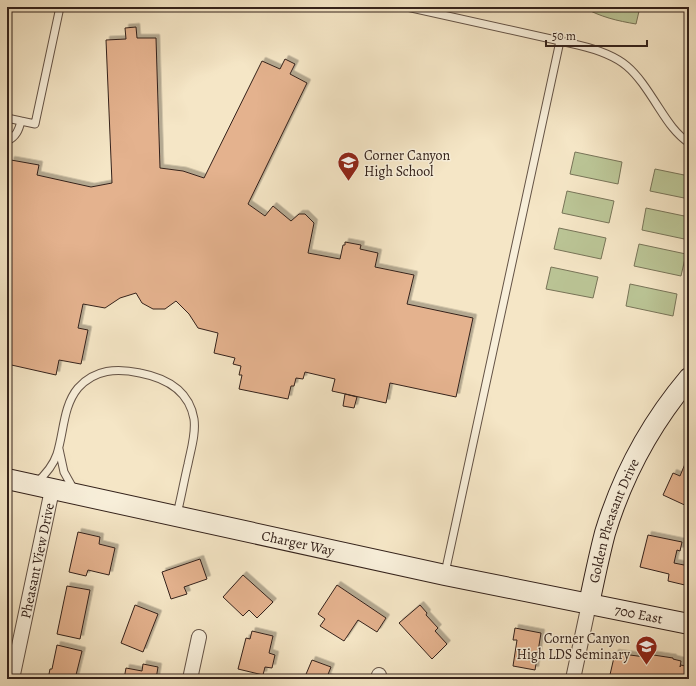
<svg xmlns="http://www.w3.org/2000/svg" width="696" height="686" font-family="Alegreya,serif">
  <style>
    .green { fill: #bbc596; stroke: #787458 }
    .building { fill: #e4b28e; stroke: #34221b; filter: url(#shadow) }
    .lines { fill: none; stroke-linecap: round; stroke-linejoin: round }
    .lane-casing { stroke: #645346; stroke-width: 9 }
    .street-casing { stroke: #645346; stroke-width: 16 }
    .secondary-casing { stroke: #34221b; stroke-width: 22 }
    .lane { stroke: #f8efda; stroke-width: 7 }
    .street { stroke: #f8efda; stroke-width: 14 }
    .secondary { stroke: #f8efda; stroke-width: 20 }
    .labels { text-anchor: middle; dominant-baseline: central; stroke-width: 3; stroke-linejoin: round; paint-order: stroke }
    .poi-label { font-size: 14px; fill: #34221b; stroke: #f8efda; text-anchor: start }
    .street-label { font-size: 14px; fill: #34221b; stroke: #f8efda }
  </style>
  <defs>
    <filter id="shadow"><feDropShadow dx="3.5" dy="-3.5" stdDeviation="0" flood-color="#0004"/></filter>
  </defs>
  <rect width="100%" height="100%" fill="#f5e6c6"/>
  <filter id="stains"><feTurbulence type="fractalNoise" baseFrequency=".005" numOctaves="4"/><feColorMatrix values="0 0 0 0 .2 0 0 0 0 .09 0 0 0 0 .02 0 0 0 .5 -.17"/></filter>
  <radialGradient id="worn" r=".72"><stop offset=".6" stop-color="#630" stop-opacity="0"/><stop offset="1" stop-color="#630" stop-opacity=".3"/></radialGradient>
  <path class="green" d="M583,7H640L636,24C618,21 600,17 583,7Z
    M688,7H689V105L685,101Z
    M575,152L622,162L618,184L570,174Z
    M655,169L689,176V199L650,191Z
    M567,191L614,201L609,223L562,213Z
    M646,208L689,217V240L642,230Z
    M559,228L606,238L601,259L554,249Z
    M639,244L686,254L681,276L634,266Z
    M551,267L598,277L593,298L546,289Z
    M630,284L677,294L673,316L626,306Z"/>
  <path class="building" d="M136,27L137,38H156L160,168L183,171L204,178L262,61L280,69L285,59L295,64L290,74L307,83L248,204L265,216L273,206L291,221L299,214H305L314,223L308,253L340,259L343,245H345V242L361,245L360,249L378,253L375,267L414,275L407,304L473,318L456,397L390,383L386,403L332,391L335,379L305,372L303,379L296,378L294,386H291L288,399L239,389L242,375H239L241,366L233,364L235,358L214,353L218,333L198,328L189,314L176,301L165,309H153L142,303L136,293L120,298L105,308L83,304L78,328L88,330L81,364L59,360L56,375L7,364V164L10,165L11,160L39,165L37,175L91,187L112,183L106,40L126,39L125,28Z
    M345,394L357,397L354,408L343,406Z
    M687,459L689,460V507L663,495L673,473L680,476Z
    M78,532L100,537L99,544L115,548L109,575L88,570L86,576L69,572Z
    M648,535L682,542L680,551L677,550L674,563L689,566V586L668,581L669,574L640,567Z
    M200,559L207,579L184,587L187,594L171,599L162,572Z
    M243,575L273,602L257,618L249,610L243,616L223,597Z
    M337,585L386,618L377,632L358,620L344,641L320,626L325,619L318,614Z
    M67,586L90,590L80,639L57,634Z
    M135,605L158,614L143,652L121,643Z
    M420,605L427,613L426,615L438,628L435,631L447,644L432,659L399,623Z
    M515,628L541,633L535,670L513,666L517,640H513Z
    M252,631L273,636L269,653L275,655L272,668L265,667L263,675L238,669L246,638L250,639Z
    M57,645L82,651L75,679H48L50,669H52Z
    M615,653L645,657L646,659L647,654L673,658V659L681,661L680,667L681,665L689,667V679H609Z
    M312,660L331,667L327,677L332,679H304Z
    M143,664L158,667L156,679H124L126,668L142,671Z"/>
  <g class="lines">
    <defs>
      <path id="lane" d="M407,7L578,45C625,56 634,69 659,108C668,122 676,134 689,143
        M7,118L35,124L60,7
        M7,141C16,137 19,130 21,121
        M59,449L64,472L74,490
        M36,483C45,475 53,466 57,454C64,432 63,406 78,388C95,369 117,368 140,373C166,378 189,390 194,419C196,434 191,449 188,464C184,481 181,498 177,514
        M445,573L560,41"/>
      <g id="street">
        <path id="s1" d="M12,679L52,490"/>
        <path d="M190,679L199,637"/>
        <path d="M378,679L379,675"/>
        <path d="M573,679L589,604"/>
      </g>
      <g id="secondary">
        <path id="s2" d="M7,479L445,575L689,624"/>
        <path id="s3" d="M589,604C594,580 599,556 605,533C622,477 651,423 689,378"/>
      </g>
    </defs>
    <use href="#lane" class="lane-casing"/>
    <use href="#street" class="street-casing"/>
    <use href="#secondary" class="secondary-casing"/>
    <use href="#lane" class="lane"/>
    <use href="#street" class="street"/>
    <use href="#secondary" class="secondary"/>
  </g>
  <defs>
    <symbol id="school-pin" viewBox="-11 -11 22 30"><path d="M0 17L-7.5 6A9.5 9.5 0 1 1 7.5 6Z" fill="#8f2418" stroke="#f8efda"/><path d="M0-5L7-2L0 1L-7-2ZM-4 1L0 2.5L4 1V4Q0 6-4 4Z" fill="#fff"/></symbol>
  </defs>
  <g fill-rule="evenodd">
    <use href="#school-pin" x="336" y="150" width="25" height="34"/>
    <use href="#school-pin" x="634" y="634" width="25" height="34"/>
  </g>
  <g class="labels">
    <g class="poi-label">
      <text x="364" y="155">Corner Canyon<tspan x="364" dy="16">High School</tspan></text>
      <text x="630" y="638" text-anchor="end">Corner Canyon<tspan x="630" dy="16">High LDS Seminary</tspan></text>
    </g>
    <g class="street-label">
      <text stroke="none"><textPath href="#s3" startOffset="87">Golden Pheasant Drive</textPath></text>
      <text stroke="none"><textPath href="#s2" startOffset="298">Charger Way</textPath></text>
      <text stroke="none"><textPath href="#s1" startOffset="121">Pheasant View Drive</textPath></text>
      <text stroke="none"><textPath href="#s2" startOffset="646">700 East</textPath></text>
    </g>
  </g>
  <rect width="696" height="686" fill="none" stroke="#f5e6c6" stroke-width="24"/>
  <rect x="8" y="8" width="680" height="670" fill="none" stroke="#34221b" stroke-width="2"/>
  <rect x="12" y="12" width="672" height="662" fill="none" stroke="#34221b"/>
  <path d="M546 40v6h101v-6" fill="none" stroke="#34221b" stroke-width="2"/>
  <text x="552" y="40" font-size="12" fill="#34221b" stroke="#f8efda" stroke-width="3" paint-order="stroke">50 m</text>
  <rect width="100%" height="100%" filter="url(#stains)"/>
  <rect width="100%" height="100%" fill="url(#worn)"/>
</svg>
